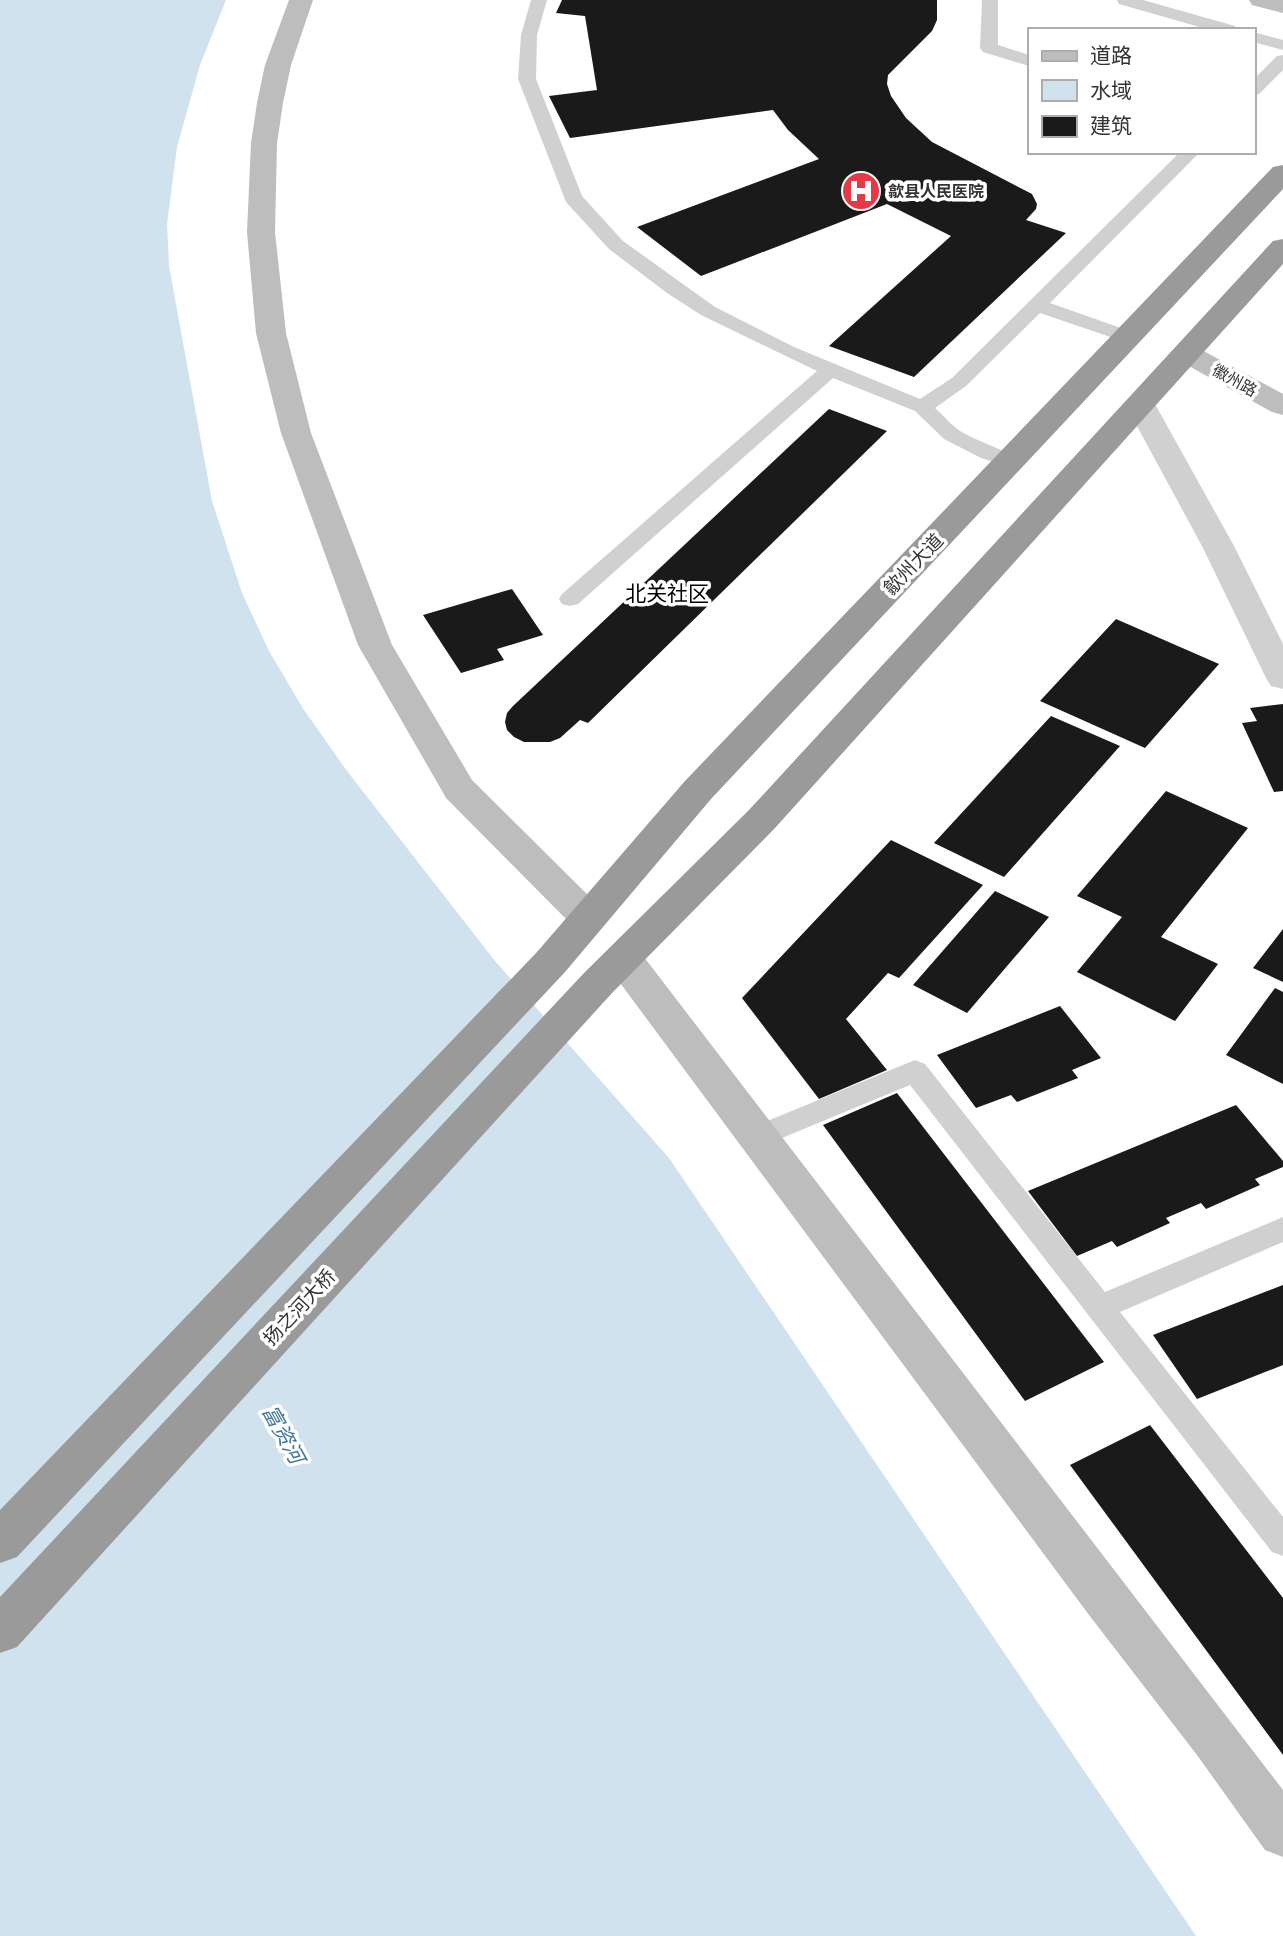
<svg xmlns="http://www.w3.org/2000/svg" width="1283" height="1936" font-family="'Open Sans','Noto Sans SC',sans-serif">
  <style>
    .water { fill: #cfe2ee }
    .building { fill: #1a1a1a }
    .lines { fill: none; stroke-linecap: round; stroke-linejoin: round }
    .lane { fill: #d0d0d0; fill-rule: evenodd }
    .street { fill: #d0d0d0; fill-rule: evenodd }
    .secondary { fill: #bdbdbd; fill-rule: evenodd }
    .highway { fill: #9a9a9a; fill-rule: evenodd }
    .labels { text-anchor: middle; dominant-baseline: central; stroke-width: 7; stroke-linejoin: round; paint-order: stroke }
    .far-poi-label { font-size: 16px; font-weight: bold; fill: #333; stroke: #fff; text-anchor: start }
    .far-street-label { font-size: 16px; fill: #333; stroke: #fff }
    .street-label { font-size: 19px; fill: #333; stroke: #fff }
    .neighbourhood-label { font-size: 21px; fill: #000; stroke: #fff }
    .water-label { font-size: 21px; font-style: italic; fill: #3f7597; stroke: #fff }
  </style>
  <rect width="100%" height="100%" fill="#fff"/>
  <path class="water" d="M0,0H226L200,65L177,147L167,224L169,266L212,501L242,593L269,651L304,710L347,771L495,961L669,1158L1196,1936H0Z"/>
  <path class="building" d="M562,0H937V20L932,31L888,75L887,84L891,96L906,118L932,142L1032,194L1037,204L1036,209L1026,220L1066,233L914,377L829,346L951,236L887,204L701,276L637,227L819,159L788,130L773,110L570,138L549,96L597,90L585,16L556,13Z
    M829,409L887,431L588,723L580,720L560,738L550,742H524L514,737L507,730L505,722L507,713L513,706Z
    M512,589L543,635L497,649L504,660L461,673L423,615Z
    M1116,619L1219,664L1145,748L1040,701Z
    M1283,704V791L1274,792L1242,723L1257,721L1250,708Z
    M1051,716L1120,746L1004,877L934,843Z
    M1166,791L1248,828L1161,937L1218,964L1175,1021L1077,972L1122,917L1077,896Z
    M891,840L983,885L899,978L888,973L846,1019L887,1070L819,1099L742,998Z
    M995,891L1049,917L967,1013L913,985Z
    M1283,929V982L1253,968Z
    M1275,988L1283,992V1084L1226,1055Z
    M1060,1006L1101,1058L1072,1070L1078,1078L1017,1102L1011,1095L976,1108L937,1055Z
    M897,1093L1104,1362L1025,1401L823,1125Z
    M1236,1105L1283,1161V1167L1255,1179L1260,1185L1206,1209L1201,1203L1166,1218L1170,1223L1117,1247L1112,1241L1077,1256L1028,1191Z
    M1283,1285V1365L1197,1399L1153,1335Z
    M1150,1425L1283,1598V1755L1070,1465Z"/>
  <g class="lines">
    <path class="lane" d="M531,0H547L537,35L536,79L582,196L623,241L715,307L794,347L920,399L952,378L1180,152H1200L1050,303L1135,333L1138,337L1135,341L1128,343L1040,313L966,386L935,408C943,415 951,425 960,431C972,439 1017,455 1022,461L1018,466L1011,467L981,458L944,439L915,411L833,378L578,604L570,606L562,604L559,599L562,594L817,371L701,315L667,293L609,249L566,202L518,79L521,35Z
      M982,0H998V45L1029,55V66L983,52L980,48Z
      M1117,0H1143L1235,26L1237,30H1210L1119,4Z
      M1253,32L1283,40V50L1253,42Z
      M1283,55V70L1259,94L1253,95V80L1277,56Z
      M915,1060L925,1064L1105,1292L1283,1217V1242L1120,1312L1283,1517V1556L1272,1552L910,1085L758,1148L748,1145L744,1137L748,1129Z"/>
    <path class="street" d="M1140,395L1151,398L1155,404L1234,546L1283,644V689L1271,686L1266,678L1202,546L1125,404L1129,398Z"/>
    <path class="secondary" d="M289,0H313L291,65L283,103L277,143L275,232L286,333L311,433L392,645L472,780L600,907L606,917L600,927L587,931L574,927L446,798L441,789L358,645L281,433L256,333L247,232L251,143L257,103L265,65Z
      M1249,0H1283V13L1252,5Z
      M1186,344L1196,347L1283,394V415L1272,412L1176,359L1171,353L1176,347Z
      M623,944L637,948L1283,1790V1857L1265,1850L1197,1755L1089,1615L609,968L604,958L609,948Z"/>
    <path class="highway" d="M1283,165V189L711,799L565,972L17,1557L0,1563V1510L537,952L685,781L1273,167Z
      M1283,239V264L775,828L612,993L17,1647L0,1653V1597L584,973L749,810L1273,241Z"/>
  </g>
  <defs>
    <symbol id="hospital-disc" viewBox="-11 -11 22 22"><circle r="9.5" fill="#e63946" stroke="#fff"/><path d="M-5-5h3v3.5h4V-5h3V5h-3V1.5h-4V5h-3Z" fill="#fff"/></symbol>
  </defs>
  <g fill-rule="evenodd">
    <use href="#hospital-disc" x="839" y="169" width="44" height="44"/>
  </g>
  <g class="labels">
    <g class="far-poi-label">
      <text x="888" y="191">歙县人民医院</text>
    </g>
    <g class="far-street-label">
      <text transform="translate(1235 380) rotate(29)">徽州路</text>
    </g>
    <g class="street-label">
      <text transform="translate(913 564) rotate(-46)">歙州大道</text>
      <text transform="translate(299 1307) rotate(-47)">扬之河大桥</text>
    </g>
    <g class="neighbourhood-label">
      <text x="667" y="593">北关社区</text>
    </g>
    <g class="water-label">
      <text transform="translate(284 1434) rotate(61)">富资河</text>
    </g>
  </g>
  <rect x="1028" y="28" width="228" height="126" fill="#ffffff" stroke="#adadad" stroke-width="2"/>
  <rect x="1042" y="51" width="35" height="10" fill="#bdbdbd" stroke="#adadad" stroke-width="2"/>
  <text x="1090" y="63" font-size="21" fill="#333333">道路</text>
  <rect x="1042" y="80" width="35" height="21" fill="#cfe2ee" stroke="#adadad" stroke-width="2"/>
  <text x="1090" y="98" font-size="21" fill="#333333">水域</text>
  <rect x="1042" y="116" width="35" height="21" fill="#1a1a1a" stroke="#adadad" stroke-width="2"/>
  <text x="1090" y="133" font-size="21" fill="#333333">建筑</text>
</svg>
